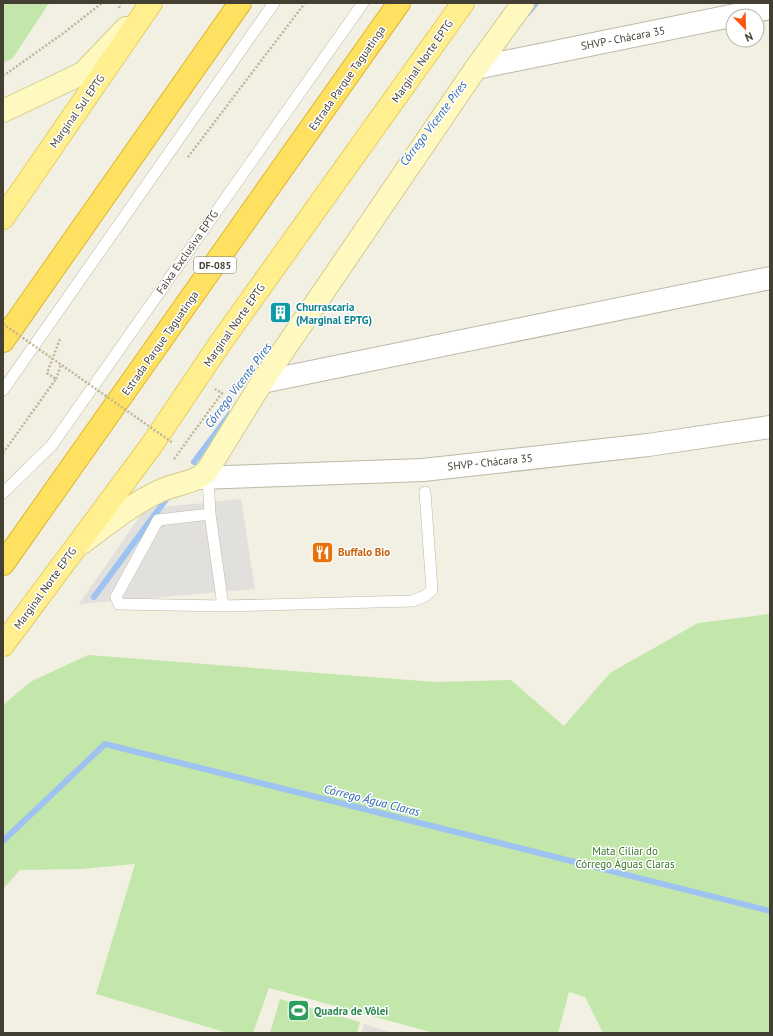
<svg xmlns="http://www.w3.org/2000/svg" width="773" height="1036" font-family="'PT Sans',sans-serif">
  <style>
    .green { fill: #c3e7ab }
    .parking { fill: #e2e0dc }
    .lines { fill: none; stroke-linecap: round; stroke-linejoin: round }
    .stream { stroke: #9ec3f0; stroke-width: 6 }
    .lane-casing { stroke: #bdb8a6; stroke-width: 12 }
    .street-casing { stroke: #bdb8a6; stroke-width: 24 }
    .secondary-casing { stroke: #d3cb92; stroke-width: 24 }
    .primary-casing { stroke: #e4cf5f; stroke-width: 24 }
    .highway-casing { stroke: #deb731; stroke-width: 24 }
    .path { stroke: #bfb697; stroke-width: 2.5; stroke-dasharray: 2 2; stroke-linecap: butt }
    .lane { stroke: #fff; stroke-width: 11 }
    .street { stroke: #fff; stroke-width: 22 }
    .secondary { stroke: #fff9c0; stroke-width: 22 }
    .primary { stroke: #ffef8f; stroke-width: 22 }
    .highway { stroke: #ffe161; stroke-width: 22 }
    .path-bridge { stroke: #bfb697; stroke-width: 2.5; stroke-dasharray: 2 2; stroke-linecap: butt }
    .labels { text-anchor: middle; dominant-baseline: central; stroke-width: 3; stroke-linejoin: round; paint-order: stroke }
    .shield { fill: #fff; stroke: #7c7970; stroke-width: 1 }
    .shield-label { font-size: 10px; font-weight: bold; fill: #443f33 }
    .street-label { font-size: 11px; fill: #443f33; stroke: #fff }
    .culture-label { font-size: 11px; font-weight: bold; fill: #0d838f; stroke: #fff; text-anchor: start }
    .food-label { font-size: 11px; font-weight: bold; fill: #c56008; stroke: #fff; text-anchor: start }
    .park-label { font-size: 11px; fill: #397527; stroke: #fff }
    .leisure-label { font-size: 11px; font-weight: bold; fill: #27864d; stroke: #fff; text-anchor: start }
    .water-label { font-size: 12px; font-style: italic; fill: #2d66af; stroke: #fff }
  </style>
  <rect width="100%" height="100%" fill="#f2efe3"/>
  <path class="green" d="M3,3H49L13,58L3,63Z
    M770,614V1033H603L585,997L569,992L558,1033H434L269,988L253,1033H228L96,994L135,864L81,869L20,870L3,889V705L30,682L88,655L436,682L511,680L564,726L610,673L698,623Z
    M280,999L360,1022L357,1033H270Z"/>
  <path class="parking" d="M241,499L255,589L79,604L145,509Z
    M364,1024L393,1033H361Z"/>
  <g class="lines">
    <path class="stream" d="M528,13L536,3
      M194,462L230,414
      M94,597L167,498
      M3,841L105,744L770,911"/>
    <defs>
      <path id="lane" d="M3,390L274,3
        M208,478L210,514L223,606L412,601L425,596L432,590L425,492
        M3,493L52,445L363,3
        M210,514L158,520L116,597L119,604L223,606"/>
      <path id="street" d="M476,68L770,8
        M262,382L770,278
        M200,478L423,470L648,445L770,427"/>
      <path id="secondary" d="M3,111L83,73L126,28
        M82,543C107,524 133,503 162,490C178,483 195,483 207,471L262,382L476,68L523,3"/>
      <path id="primary" d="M3,218L151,3
        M3,645L151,446L221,342L463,3"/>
      <path id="highway" d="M3,341L240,3
        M3,564L399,3"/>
    </defs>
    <use href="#lane" class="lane-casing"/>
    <use href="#street" class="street-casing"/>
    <use href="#secondary" class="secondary-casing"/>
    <use href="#primary" class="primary-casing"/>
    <use href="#highway" class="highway-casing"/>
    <path class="path" d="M119,8L121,3
      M3,76L65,32L102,3
      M188,157L305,3
      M56,379L61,365
      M3,453L56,379L47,373L60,339
      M174,459L222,393L215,389"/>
    <use href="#lane" class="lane"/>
    <use href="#street" class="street"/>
    <use href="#secondary" class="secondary"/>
    <use href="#primary" class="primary"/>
    <use href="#highway" class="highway"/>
    <path class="path-bridge" d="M3,324L173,443"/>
  </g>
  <defs>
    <symbol id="building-square" viewBox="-11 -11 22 22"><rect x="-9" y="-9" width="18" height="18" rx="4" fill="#0f9aa8" stroke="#fff"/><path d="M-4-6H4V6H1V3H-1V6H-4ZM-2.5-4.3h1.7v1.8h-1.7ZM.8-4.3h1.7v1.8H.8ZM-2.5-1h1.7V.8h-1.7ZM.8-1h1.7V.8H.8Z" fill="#fff"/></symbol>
    <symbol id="restaurant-square" viewBox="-11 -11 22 22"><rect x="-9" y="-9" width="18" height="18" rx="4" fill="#e8710a" stroke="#fff"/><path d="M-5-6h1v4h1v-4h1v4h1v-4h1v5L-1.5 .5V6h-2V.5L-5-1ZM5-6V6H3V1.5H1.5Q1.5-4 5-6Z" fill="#fff"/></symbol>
    <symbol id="stadium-square" viewBox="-11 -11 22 22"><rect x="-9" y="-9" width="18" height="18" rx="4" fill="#2e9e5b" stroke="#fff"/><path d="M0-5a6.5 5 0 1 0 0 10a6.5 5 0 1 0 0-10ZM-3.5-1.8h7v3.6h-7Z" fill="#fff"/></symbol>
  </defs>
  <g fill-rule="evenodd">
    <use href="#building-square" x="268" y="300" width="25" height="25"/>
    <use href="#restaurant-square" x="310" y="540" width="25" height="25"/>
    <use href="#stadium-square" x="286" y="998" width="25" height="25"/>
  </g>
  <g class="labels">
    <rect class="shield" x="194" y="257" width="42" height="16" rx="3"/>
    <g class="shield-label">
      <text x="215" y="265">DF-085</text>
    </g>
    <g class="street-label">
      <text transform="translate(623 38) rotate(-11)">SHVP - Chácara 35</text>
      <text transform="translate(422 61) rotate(-55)">Marginal Norte EPTG</text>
      <text transform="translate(347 78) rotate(-55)">Estrada Parque Taguatinga</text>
      <text transform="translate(77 111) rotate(-55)">Marginal Sul EPTG</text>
      <text transform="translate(187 252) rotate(-55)">Faixa Exclusiva EPTG</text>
      <text transform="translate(234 325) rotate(-55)">Marginal Norte EPTG</text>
      <text transform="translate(160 343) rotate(-55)">Estrada Parque Taguatinga</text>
      <text transform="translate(490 462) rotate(-6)">SHVP - Chácara 35</text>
      <text transform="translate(45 588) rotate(-54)">Marginal Norte EPTG</text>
    </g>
    <g class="culture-label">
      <text x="296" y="307">Churrascaria<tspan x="296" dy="13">(Marginal EPTG)</tspan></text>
    </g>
    <g class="food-label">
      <text x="338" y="552">Buffalo Bio</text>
    </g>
    <g class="park-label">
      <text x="625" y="851">Mata Ciliar do<tspan x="625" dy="13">Córrego Águas Claras</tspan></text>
    </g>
    <g class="leisure-label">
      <text x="314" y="1011">Quadra de Vôlei</text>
    </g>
    <g class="water-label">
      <text transform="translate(433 123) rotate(-53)">Córrego Vicente Pires</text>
      <text transform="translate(238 385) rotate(-53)">Córrego Vicente Pires</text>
      <text transform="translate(372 800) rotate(14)">Córrego Água Claras</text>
    </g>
  </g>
  <rect width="773" height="1036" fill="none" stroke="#443f33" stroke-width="8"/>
  <g transform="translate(745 28) rotate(157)"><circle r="19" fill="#ffffff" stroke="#b4b2ad"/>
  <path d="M0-3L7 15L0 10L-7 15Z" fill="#fb5510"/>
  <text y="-6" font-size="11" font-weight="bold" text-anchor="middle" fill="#443f33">N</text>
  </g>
</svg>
